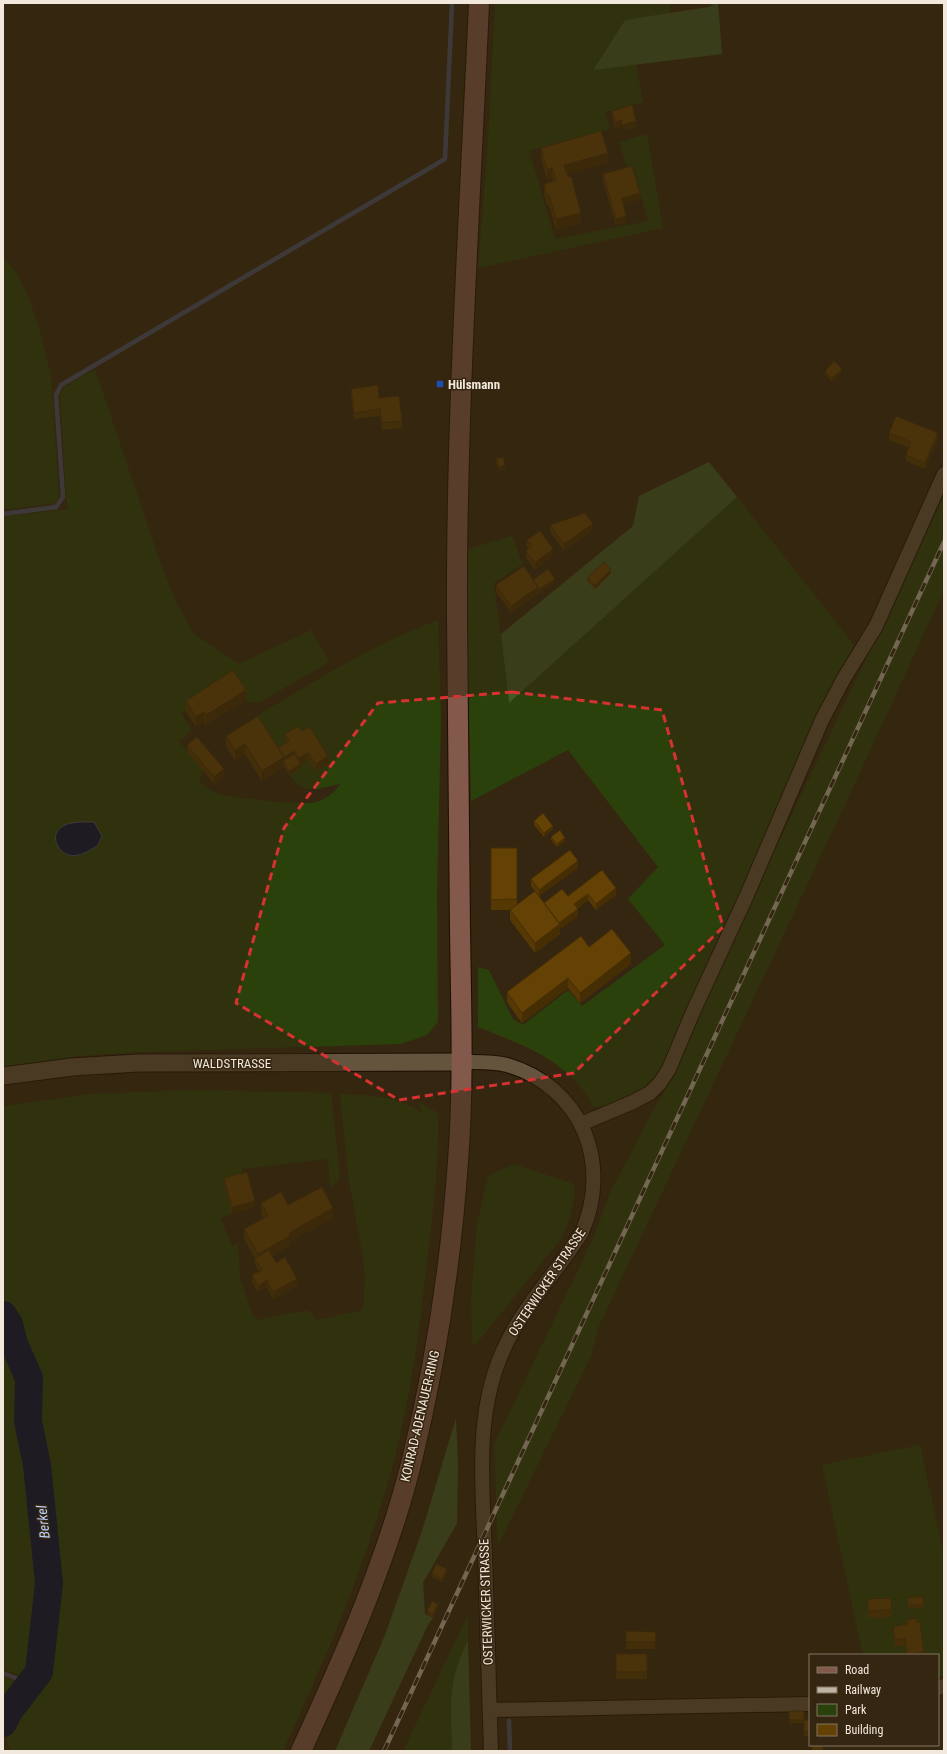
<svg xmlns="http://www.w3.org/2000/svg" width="947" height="1754" font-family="'Roboto Condensed',sans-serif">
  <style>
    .green { fill: #2b410b }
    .forest { fill: #415924 }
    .water { fill: #030f39; stroke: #4b506a }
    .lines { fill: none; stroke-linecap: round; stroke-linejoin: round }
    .stream { stroke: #4b506a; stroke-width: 4.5 }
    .river { stroke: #030f39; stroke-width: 28 }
    .minor-casing { stroke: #1c0e00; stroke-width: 16 }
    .tertiary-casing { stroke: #1c0e00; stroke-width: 19 }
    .secondary-casing { stroke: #1c0e00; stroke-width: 22 }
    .minor { stroke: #64533d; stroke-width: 14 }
    .tertiary { stroke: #64533d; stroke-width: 17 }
    .secondary { stroke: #83594c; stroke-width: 20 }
    .rail-casing { stroke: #beb3a4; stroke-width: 4.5 }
    .rail { stroke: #352611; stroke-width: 3; stroke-dasharray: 9; stroke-linecap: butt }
    .wall { fill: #563804 }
    .shaded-wall { fill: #462e04 }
    .building { fill: #644105; stroke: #462e04 }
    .marked { fill: none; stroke: #d73231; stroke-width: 3; stroke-dasharray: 8 5; stroke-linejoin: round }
    .transit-dot { fill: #1a4fb4; stroke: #352611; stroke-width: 1.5 }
    .labels { text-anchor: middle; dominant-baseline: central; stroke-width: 3; stroke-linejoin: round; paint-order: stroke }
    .poi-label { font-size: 13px; font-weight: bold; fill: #f2e8db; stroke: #352611; text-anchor: start }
    .street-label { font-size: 13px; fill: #f2e8db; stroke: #352611 }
    .water-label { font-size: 14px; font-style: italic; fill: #bbd1fe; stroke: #352611 }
  </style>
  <rect width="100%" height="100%" fill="#352611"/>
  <path class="green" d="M495,3H670V13L625,20L593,69L636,64L643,102L605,112L610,129L529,151L555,239L648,221L633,166L627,167L619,142L647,134L663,228L478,268L488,144Z
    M3,256L16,272L28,296L38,324L51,375L59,497L55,503L3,510Z
    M95,369L159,559L175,600L194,634L239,664L311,630L329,662L260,702H249L246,700L233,680L181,714L192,730L179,741L203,771L199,781C206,788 212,792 222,795C234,798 306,806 317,802C326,799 335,792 340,784C317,788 305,797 289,775L301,768L299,765L308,759L328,763L285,741L289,748L277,756L258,726L255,717C312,683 375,643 438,620L441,721L437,893L438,1022L427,1035L401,1044L141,1052L78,1056L3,1067V517L68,509L66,498L60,394L64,387Z
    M944,496V590L849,796L599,1326L591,1356L498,1546L494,1445L593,1239L610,1193L655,1107L678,1069L694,1019Z
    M737,497L854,645L819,719L746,888L684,1013L664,1067L646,1087L609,1106L593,1107C590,1101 587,1094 582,1089C557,1056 515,1042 478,1027V967L489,970L513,1019L523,1025L568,990L582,1006L665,945L628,899L658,867L568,750L471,801L465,550L512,536L523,564L494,583L509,703Z
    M191,1090L331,1093L340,1177L333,1186L330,1188L328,1159L242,1169L244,1180L224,1185L232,1214L220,1218L232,1246L238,1242L240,1278L253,1316L258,1320L308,1310L317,1320L363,1310L365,1277L363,1256L348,1176L340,1094C369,1095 397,1096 423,1113L419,1102L436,1112L438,1116C439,1164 433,1213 427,1261C420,1328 411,1395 394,1460C368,1560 326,1657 283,1751H10L7,1740L11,1724L43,1677L56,1586L55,1539L38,1442L40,1396L37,1377L16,1326L3,1299V1106L92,1094Z
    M514,1164L574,1184L575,1195L570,1217L561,1239L476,1344H472L471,1299L477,1224L488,1176Z
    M8,1347L21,1383L23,1402L22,1444L25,1467L35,1514L40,1546L42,1587L32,1646L25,1677L3,1669V1351Z
    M920,1445L944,1556V1675L938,1677V1655H863L822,1465Z
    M468,1615V1640L460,1658L451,1701L452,1751H403Z
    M3,1677L23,1685L3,1706Z"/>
  <path class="forest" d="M716,3H718L722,54L593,70L625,20L708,7Z
    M709,462L737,497L509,703L501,634L633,526L639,496Z
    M456,1418L458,1463L457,1523L423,1583L425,1614L433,1618L428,1625L369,1751H335L385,1635L422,1531Z
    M468,1640L471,1751H452C451,1706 447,1682 468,1640Z"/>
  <path class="water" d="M94,822L102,836L98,845C92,849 85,854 78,855C61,860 46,836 63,826C72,821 84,822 94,822Z"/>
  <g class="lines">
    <path class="stream" d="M3,514L56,507L63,497L56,395L61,385L445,159L452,3
      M3,1347L14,1344
      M3,1673L30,1684
      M509,1721L510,1751"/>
    <path class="river" d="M3,1315L9,1324L14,1344L29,1378L28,1421L37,1465L49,1583L39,1672L9,1711L3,1723"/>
    <defs>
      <path id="minor" d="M461,1062C476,1062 492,1061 507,1065C582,1087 612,1163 582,1232C556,1274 521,1308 502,1353C474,1417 483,1490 485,1557C487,1622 489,1686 491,1751
        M581,1124L633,1102L650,1093L660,1083L669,1069L692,1014L747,895L822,720L843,680L876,626L944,474
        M938,1688L944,1686
        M490,1710L810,1704"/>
      <path id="tertiary" d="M3,1076L72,1067L138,1063L461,1062"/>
      <path id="secondary" d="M301,1751C344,1657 387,1561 412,1460C436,1362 451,1262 458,1161C464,1084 461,1006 460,929C459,825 458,721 457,617C456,413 470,208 479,3"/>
    </defs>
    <use href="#minor" class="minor-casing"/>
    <use href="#tertiary" class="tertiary-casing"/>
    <use href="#secondary" class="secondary-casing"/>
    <use href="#minor" class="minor"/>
    <use href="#tertiary" class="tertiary"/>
    <use href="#secondary" class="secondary"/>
    <defs>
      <path id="rail" d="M384,1751L944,542"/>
    </defs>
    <use href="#rail" class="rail-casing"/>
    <use href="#rail" class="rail"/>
  </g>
  <path class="wall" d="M612,111L636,127L622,131V127L615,129L612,118Z
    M541,148L608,163L567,174L581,223L556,230L549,205H547L544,194V184L553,181L552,178L547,180L541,158Z
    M603,174L640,200L623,204L626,223L616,226L603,181Z
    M825,371L842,372L832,382L825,374Z
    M351,389L379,398L402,421V428L382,430L380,416L354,419L351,396Z
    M889,433L938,440L925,469L906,461V455L909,448L889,440Z
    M496,459L505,469L499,471L496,463Z
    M550,525L593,530L564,551L550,532Z
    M527,540L553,556L535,570L526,558V551L529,548L527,547Z
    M611,573L595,589L587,581V578Z
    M533,580L555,582L511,613L496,592V585Z
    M246,700L206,725L204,722L196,727L186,711V701Z
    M302,731L328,763L316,771L308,759L301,764V768L289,775L284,767L262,781L245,754L235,761L226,746V736L278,748L286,743L285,741V734Z
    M187,745L224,775L214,784L187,752Z
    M534,821L553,829L544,837L534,825Z
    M551,837L565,841L557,847L551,840Z
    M491,848H517V905L544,903L568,896L602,870L616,895L596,910L588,900L577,909L578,916L560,929V934L535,953L510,920V910H511H491Z
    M578,868L539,896L531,886V879Z
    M589,947L631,964L580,1003L568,988L522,1023L507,1002V992Z
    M224,1178L255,1207L232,1214L224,1185Z
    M261,1203L288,1205L333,1218L290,1242V1246L272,1256L276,1263L297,1286L273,1299L267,1287L258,1292L252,1282V1275L259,1272L255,1265V1259L244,1239V1229L264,1219L261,1213Z
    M447,1573L442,1582L432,1577V1574Z
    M923,1596L924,1608L908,1609L907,1598Z
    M891,1598L892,1617L868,1618V1599Z
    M438,1607L433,1618L427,1614V1611Z
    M906,1620L917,1622L924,1652V1655H906L905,1645L895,1647L893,1634V1627L906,1624Z
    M626,1631L656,1632L655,1649H626Z
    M616,1654H647V1679H616Z
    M789,1711H804V1720H810V1736H804V1723H789Z"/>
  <path class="shaded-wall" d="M622,120V127L615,129V122Z
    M636,121V127L622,131V125Z
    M608,153V163L564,175V165Z
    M552,168V178L547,180V170Z
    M640,193V200L622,205V198Z
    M581,213V223L556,230V219Z
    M626,216V223L616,226V219Z
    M842,369V372L832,382V378Z
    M938,433V440L925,469V463Z
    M505,465V469L499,471V467Z
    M593,524V530L564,551V544Z
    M553,549V556L535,570V563Z
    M611,570V573L595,589V585Z
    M555,579V582L538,593V590Z
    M538,587V593L511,613V606Z
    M246,690V700L206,725V715Z
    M204,712V722L196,727V717Z
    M245,744V754L235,761V750Z
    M294,751V758L284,764V767L262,781V771Z
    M308,753V759L301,764V768L289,775V771L299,765V758Z
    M328,756V763L316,771V764Z
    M224,769V775L214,784V777Z
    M553,826V829L544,837V833Z
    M565,838V841L557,847V844Z
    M578,861V868L539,896V890Z
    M616,888V895L596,910V904Z
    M588,894V900L574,911V904Z
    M578,909V916L560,929V934L535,953V943L557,924Z
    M631,953V964L580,1003V993Z
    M568,978V988L522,1023V1013Z
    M255,1201V1207L232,1214V1207Z
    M333,1208V1218L290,1242V1246L258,1264V1254L289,1233Z
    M297,1279V1286L273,1299V1292Z
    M267,1280V1287L258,1292V1286Z
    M447,1569V1573L442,1582V1579Z
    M438,1604V1607L433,1618V1614Z"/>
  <path class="building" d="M632,105L636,121L622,125V120L615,122L612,111Z
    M601,131L608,153L564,165L568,177L571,176L581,213L556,219L549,195H547L544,184L556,180L552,168L547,170L541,148Z
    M632,166L640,193L622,198L626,216L616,219L603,174Z
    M834,361L842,369L832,378L825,371Z
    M378,385L379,398L399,396L402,421L382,423L380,409L354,413L351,389Z
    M896,416L938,433L925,463L906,455L911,442L889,433Z
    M503,457L505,465L499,467L496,459Z
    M585,513L593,524L564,544L550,525Z
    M540,531L553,549L535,563L526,551L532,546L527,540Z
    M604,562L611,570L595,585L587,578Z
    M524,566L538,587L511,606L496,585Z
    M548,569L555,579L538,590V587L533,580Z
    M233,670L246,690L206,715L204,712L196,717L186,701Z
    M258,716L284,757L262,771L245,744L235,750L226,736Z
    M298,726L302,731L310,727L328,756L316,764L308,753L299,758L294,751L284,757L278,748L289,741L285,734Z
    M197,737L224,769L214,777L187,745Z
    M294,754L301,764L289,771L284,764V760Z
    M543,813L553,826L544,833L534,821Z
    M560,830L565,838L557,844L551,837Z
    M491,848H517V899L491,900Z
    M570,850L578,861L539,890L531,879Z
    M602,870L616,888L596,904L588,894L574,904L578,909L559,923L544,903L562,889L568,896Z
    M535,891L560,924L535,943L510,910Z
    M612,929L631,953L580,993L568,978L522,1013L507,992L581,936L589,947Z
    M247,1172L255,1201L232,1207L224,1178Z
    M322,1187L333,1208L289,1233L290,1236L258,1254L244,1229L268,1216L261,1203L281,1192L288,1205Z
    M269,1250L276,1263L285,1257L297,1279L273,1292L267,1280L258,1286L252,1275L262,1270L255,1258Z
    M436,1564L447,1569L442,1579L432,1574Z
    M923,1596L924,1604L908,1606L907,1598Z
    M891,1598L892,1610L868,1611V1599Z
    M432,1601L438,1604L433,1614L427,1611Z
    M916,1618L917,1622H920L924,1652L907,1655L905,1638L895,1640L893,1627L907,1624L906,1620Z
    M626,1631L656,1632L655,1642H626Z
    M616,1654H647V1672H616Z
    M789,1711H804V1720H789Z
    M804,1720H810V1732H804Z
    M812,1745H823V1751H812Z"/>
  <path d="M0 0H947V1754H0ZM512,692L662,710L723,927L574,1073L399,1100L236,1003L284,828L378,703Z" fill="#352611" fill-opacity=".55" fill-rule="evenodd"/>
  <path class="marked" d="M512,692L662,710L723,927L574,1073L399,1100L236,1003L284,828L378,703Z"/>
  <rect class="transit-dot" x="436" y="380" width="8" height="8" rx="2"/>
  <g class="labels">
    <g class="poi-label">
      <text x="448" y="384">Hülsmann</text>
    </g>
    <g class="street-label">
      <text x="232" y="1063">WALDSTRASSE</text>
      <text transform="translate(547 1282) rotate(-56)">OSTERWICKER STRASSE</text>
      <text transform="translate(420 1416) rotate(-77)">KONRAD-ADENAUER-RING</text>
      <text transform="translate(486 1602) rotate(-92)">OSTERWICKER STRASSE</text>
    </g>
    <g class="water-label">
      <text transform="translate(43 1522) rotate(-96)">Berkel</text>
    </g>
  </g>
  <rect width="947" height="1754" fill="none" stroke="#f2e8db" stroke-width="8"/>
  <rect x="809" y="1654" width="130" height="92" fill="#352611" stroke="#817462"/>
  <rect x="817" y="1667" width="20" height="6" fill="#83594c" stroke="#817462"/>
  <text x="845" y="1674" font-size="12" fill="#f2e8db">Road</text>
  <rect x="817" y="1687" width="20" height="6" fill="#beb3a4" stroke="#817462"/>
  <text x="845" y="1694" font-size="12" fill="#f2e8db">Railway</text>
  <rect x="817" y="1704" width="20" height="12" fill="#2b410b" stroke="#817462"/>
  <text x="845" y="1714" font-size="12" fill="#f2e8db">Park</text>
  <rect x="817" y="1724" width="20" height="12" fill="#644105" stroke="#817462"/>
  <text x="845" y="1734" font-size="12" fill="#f2e8db">Building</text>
</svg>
